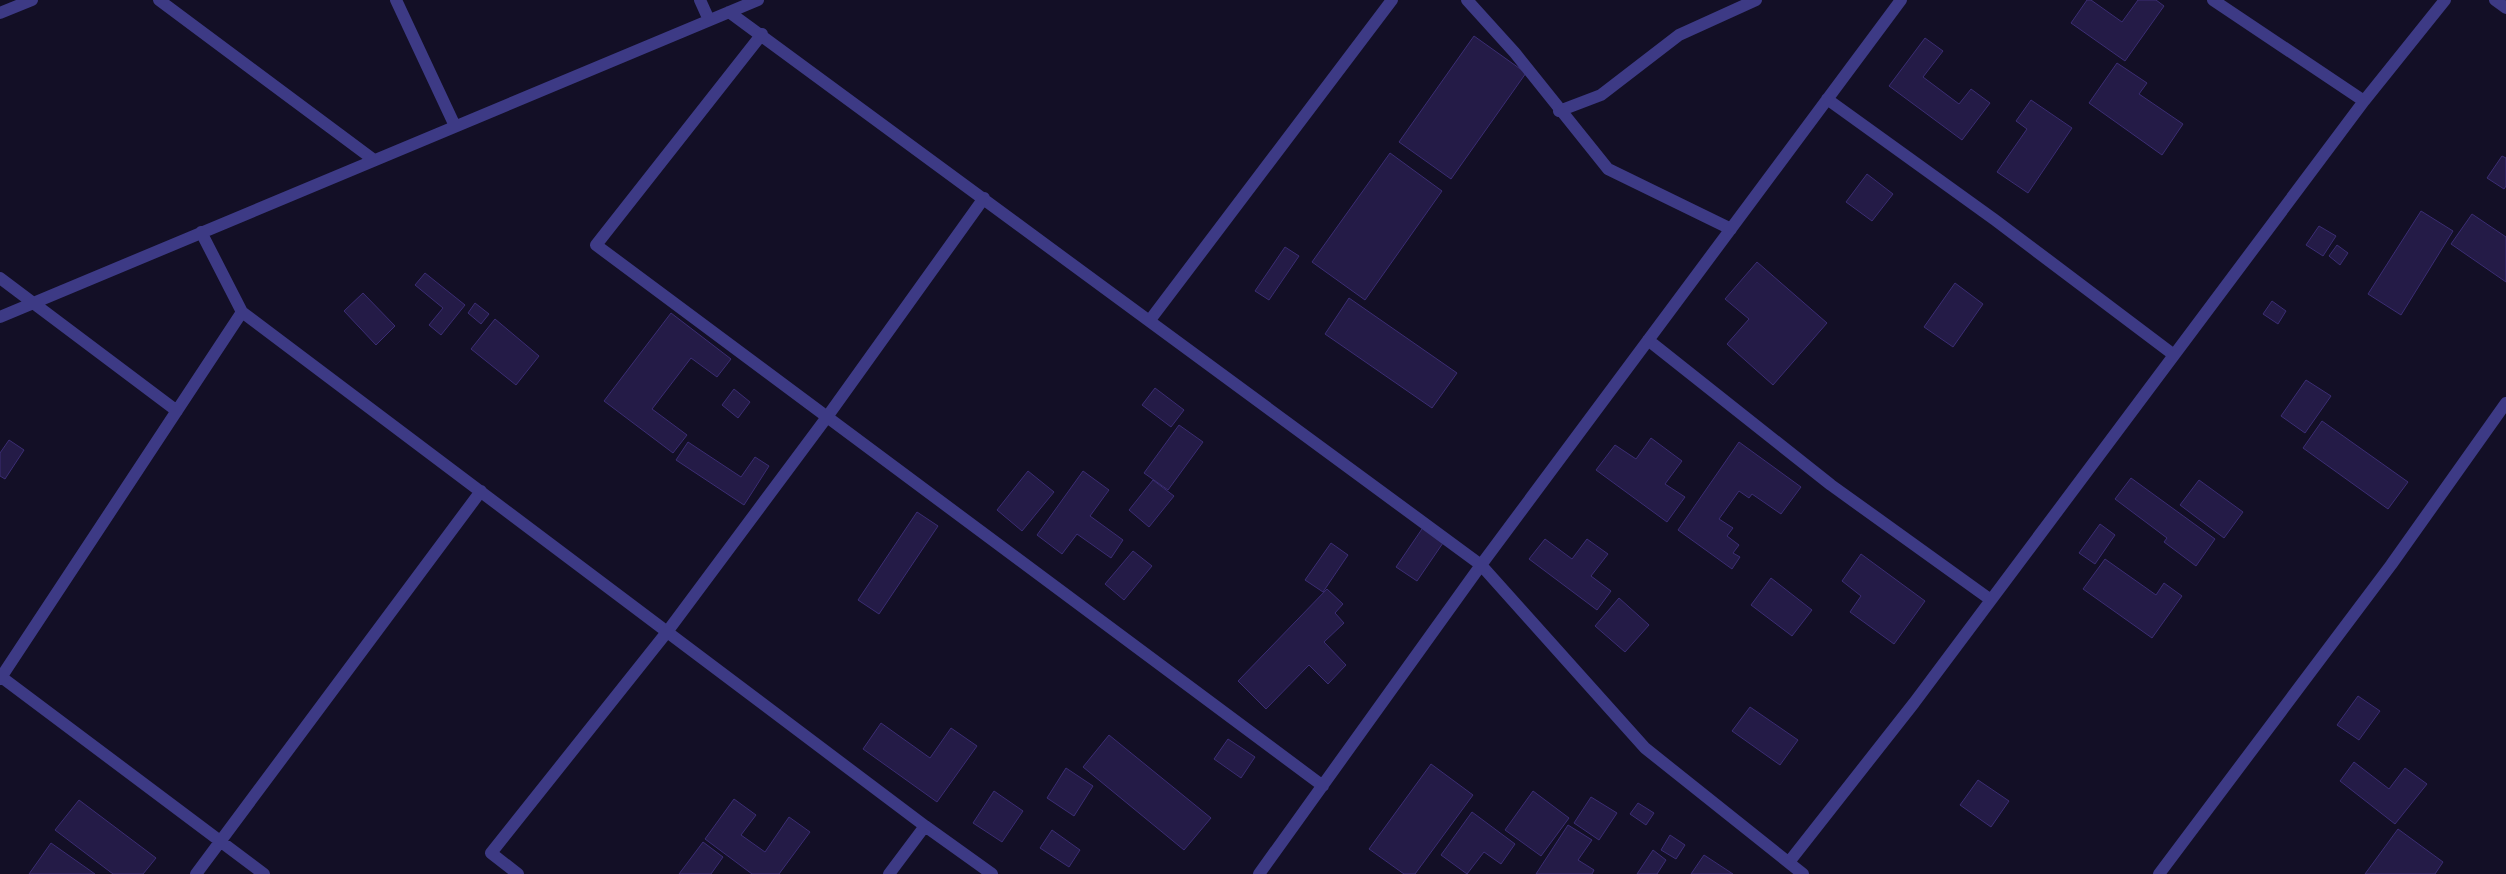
<svg xmlns="http://www.w3.org/2000/svg" width="2506" height="874" font-family="'Archivo Narrow',sans-serif">
  <style>
    .building { fill: #241b47; stroke: #3b2d73 }
    .lines { fill: none; stroke-linecap: round; stroke-linejoin: round }
    .minor { stroke: #3d3a85; stroke-width: 12 }
  </style>
  <rect width="100%" height="100%" fill="#130f26"/>
  <path class="building" d="M2087,0H2091L2122,22L2138,0H2156L2164,6L2125,61L2071,23Z
    M1474,36L1526,73L1451,179L1399,142Z
    M1925,38L1943,51L1923,77L1959,104L1971,89L1990,103L1962,140L1889,86Z
    M2117,63L2147,83L2139,94L2183,124L2162,155L2089,103Z
    M2031,100L2072,128L2028,193L1997,172L2027,129L2016,121Z
    M1390,153L1442,191L1365,300L1312,262Z
    M2502,156L2506,158V186L2504,189L2487,178Z
    M1867,174L1893,194L1872,221L1846,202Z
    M2421,211L2453,231L2401,315L2368,294Z
    M2472,214L2506,237V282L2451,244Z
    M2319,226L2336,236L2323,256L2306,245Z
    M2337,245L2348,253L2340,265L2329,256Z
    M1285,247L1299,256L1269,300L1255,291Z
    M1757,262L1827,323L1773,385L1727,344L1749,319L1725,299Z
    M425,273L465,305L441,335L429,325L443,308L415,285Z
    M1955,283L1983,304L1953,347L1924,327Z
    M363,293L395,326L376,345L344,311Z
    M1349,298L1457,373L1432,408L1325,334Z
    M2272,301L2286,311L2278,324L2263,314Z
    M475,303L489,314L481,324L468,313Z
    M671,313L731,359L717,377L691,358L652,409L687,435L673,453L604,401Z
    M495,319L539,356L516,385L471,349Z
    M2306,380L2331,396L2305,433L2281,416Z
    M1155,388L1184,410L1171,427L1142,405Z
    M734,389L750,402L738,418L722,405Z
    M2322,421L2408,482L2388,509L2303,448Z
    M1179,425L1203,442L1168,490L1144,473Z
    M1651,438L1682,461L1665,484L1685,497L1667,522L1596,470L1615,445L1636,459Z
    M9,440L24,450L5,479L0,476V453Z
    M688,442L741,477L755,457L769,466L744,505L676,460Z
    M1739,442L1801,487L1781,514L1752,494L1749,498L1739,491L1719,519L1733,528L1727,536L1739,545L1733,553L1740,557L1732,569L1678,530Z
    M1028,471L1054,492L1022,531L997,510Z
    M1083,471L1109,490L1090,516L1123,540L1111,558L1077,534L1062,554L1037,535Z
    M2131,478L2215,539L2196,566L2164,542L2167,538L2115,499Z
    M1153,480L1174,496L1149,527L1129,510Z
    M2199,480L2243,512L2224,538L2180,505Z
    M917,512L938,526L879,614L858,600Z
    M2100,524L2115,535L2095,564L2079,553Z
    M1424,526L1445,540L1417,581L1396,567Z
    M1545,539L1572,559L1587,539L1608,554L1591,576L1611,591L1597,610L1529,559Z
    M1331,543L1348,555L1323,592L1305,580Z
    M1133,551L1152,566L1124,600L1105,584Z
    M1861,554L1925,601L1894,644L1850,612L1861,596L1842,581Z
    M2105,559L2156,595L2164,583L2182,596L2152,638L2083,589Z
    M1771,578L1812,610L1792,636L1751,605Z
    M1327,589L1343,604L1335,613L1344,623L1324,642L1346,665L1328,684L1309,665L1266,709L1238,681Z
    M1619,598L1649,625L1625,652L1595,626Z
    M2358,696L2380,711L2359,740L2337,725Z
    M1750,707L1798,740L1780,765L1732,731Z
    M881,723L930,758L951,728L977,746L937,802L863,749Z
    M1109,735L1211,818L1184,850L1083,767Z
    M1228,739L1255,757L1241,778L1214,759Z
    M2354,762L2389,789L2405,768L2427,784L2395,824L2340,781Z
    M1431,764L1473,795L1415,874H1404L1369,849Z
    M1066,768L1093,786L1074,816L1047,798Z
    M1978,780L2009,801L1991,827L1960,805Z
    M994,791L1023,811L1002,842L973,823Z
    M1533,791L1569,818L1541,856L1505,830Z
    M1591,797L1617,813L1599,840L1574,823Z
    M734,799L756,815L741,835L765,852L789,817L810,832L779,874H752L705,839Z
    M79,800L156,858L143,874H113L55,830Z
    M1638,803L1654,813L1646,825L1630,814Z
    M1472,812L1515,844L1501,864L1484,852L1467,874L1441,855Z
    M1568,825L1592,840L1578,860L1594,870L1592,874H1536Z
    M2398,829L2443,862L2435,874H2365Z
    M1052,830L1080,850L1069,867L1040,848Z
    M1670,835L1685,845L1676,859L1661,850Z
    M703,842L723,857L711,874H679Z
    M51,843L95,874H29Z
    M1653,850L1666,860L1657,874H1637Z
    M1704,855L1733,874H1691Z"/>
  <g class="lines">
    <path class="minor" d="M159,0L374,160
      M396,0L455,126
      M700,0L709,20
      M1467,0L1515,53L1608,169L1731,229
      M2213,0L2364,101
      M2495,0L2506,8
      M729,12L1481,565L1645,748L1803,874
      M0,13L32,0
      M762,34L596,245L1323,786
      M1827,99L1995,220L2174,355
      M1559,111L1601,95L1679,35L1756,0
      M201,232L242,312L925,826
      M0,278L177,411
      M0,317L758,0
      M1150,320L1392,0
      M1648,340L1831,485L1991,600
      M0,676L264,874
      M0,679L242,312
      M1789,862L1914,703L2364,101L2445,0
      M196,874L481,491
      M518,874L491,853L667,632L827,417L984,198
      M889,874L925,826L992,874
      M1259,874L1481,565L1901,0
      M2159,874L2391,565L2506,403"/>
  </g>
</svg>
